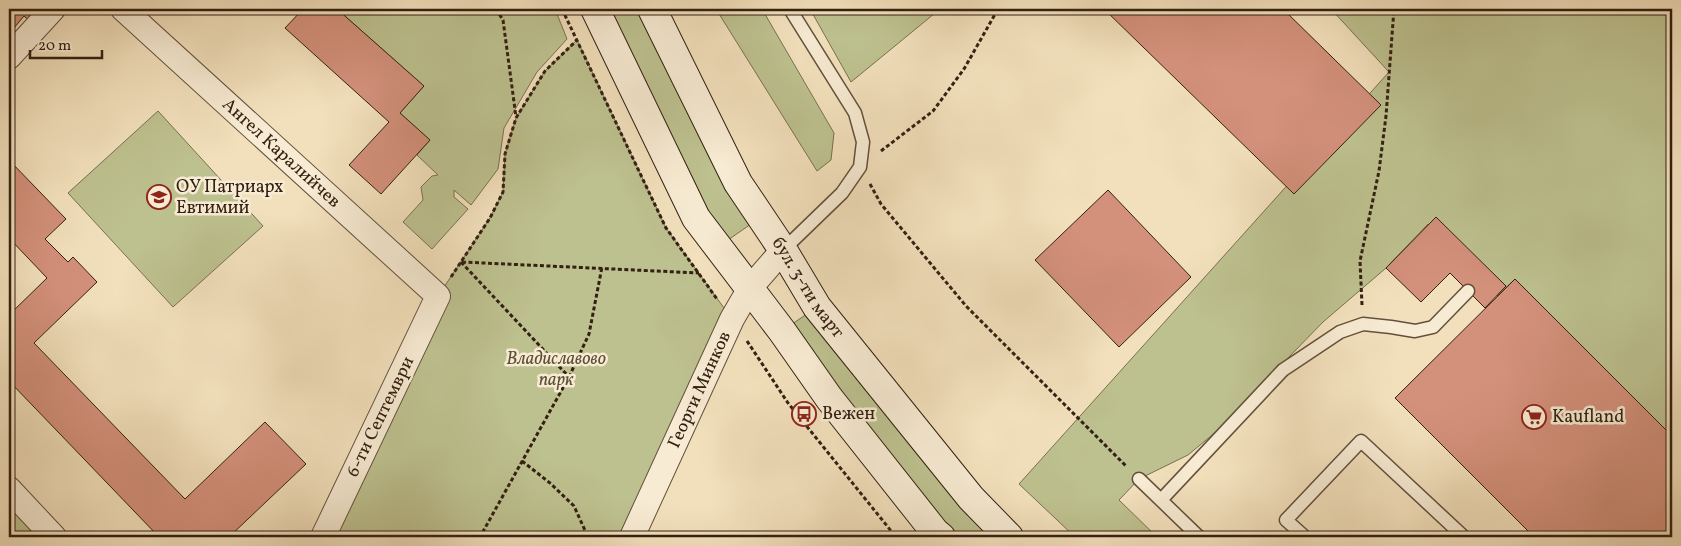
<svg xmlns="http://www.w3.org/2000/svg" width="1681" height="546" font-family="Vollkorn,serif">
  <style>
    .green { fill: #bdc18f; stroke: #787050 }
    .building { fill: #d3907b; stroke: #332012 }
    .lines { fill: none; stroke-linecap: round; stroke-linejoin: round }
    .lane-casing { stroke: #63503c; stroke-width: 15 }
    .street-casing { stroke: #63503c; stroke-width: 26 }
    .secondary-casing { stroke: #332012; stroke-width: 30 }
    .path { stroke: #332012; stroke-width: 3; stroke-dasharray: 4 2.5; stroke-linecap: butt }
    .lane { stroke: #f7ebd3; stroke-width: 12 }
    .street { stroke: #f7ebd3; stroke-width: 24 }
    .secondary { stroke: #f7ebd3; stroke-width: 28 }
    .labels { text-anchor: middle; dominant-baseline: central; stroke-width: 5; stroke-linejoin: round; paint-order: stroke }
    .street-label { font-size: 18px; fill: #332012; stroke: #f7ebd3 }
    .poi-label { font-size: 18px; fill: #332012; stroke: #f7ebd3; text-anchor: start }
    .park-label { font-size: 18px; font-style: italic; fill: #5c5038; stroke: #f7ebd3 }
  </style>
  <rect width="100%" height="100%" fill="#f2e0bc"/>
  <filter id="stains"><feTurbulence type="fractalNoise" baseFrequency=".004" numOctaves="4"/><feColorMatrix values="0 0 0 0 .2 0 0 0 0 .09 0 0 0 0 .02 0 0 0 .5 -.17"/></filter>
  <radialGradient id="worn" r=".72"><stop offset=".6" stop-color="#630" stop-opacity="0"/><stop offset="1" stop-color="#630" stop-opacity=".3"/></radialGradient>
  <path class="green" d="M337,9H555L567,39L537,72L504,128L498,169L471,205L454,190V197L468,209L432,249L403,222L423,200L421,187L432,176L438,175L417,155L430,140L400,113L424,86Z
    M595,9H652L761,217L718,247Z
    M716,9H762L834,133L831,160L817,171Z
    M810,9H940L851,82Z
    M1331,9H1672V436L1515,279L1497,296L1428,224L1386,268L1323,322L1217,431L1188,455L1139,479L1119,500L1157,537H1075L1019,484L1389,72Z
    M577,40L666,228L732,319L628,537H323L438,296L490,218L503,192L505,154L516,118L545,71Z
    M158,111L263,226L173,307L68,193Z
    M817,307L1009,537H941L782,331Z
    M9,489L54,537H9Z"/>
  <path class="building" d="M9,9H43L31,22L24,16L9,34Z
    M303,9H337L424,86L400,113L430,140L381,194L349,165L389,122L285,28Z
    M1104,9H1283L1381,105L1294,194Z
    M9,160L66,219L45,239L68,262L73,257L97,282L34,343L185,499L265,422L306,464L229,537H183L178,532L172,537H159L9,381V315L47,278L9,238Z
    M1108,190L1191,277L1119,347L1035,260Z
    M1436,217L1506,286L1485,308L1450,273L1421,302L1386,268Z
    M1515,279L1672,436V537H1534L1395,398Z"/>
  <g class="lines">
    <defs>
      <path id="lane" d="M783,250L842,193L860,167L863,142L855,113L790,9
        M1139,479L1199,537
        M1161,500L1283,370L1340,332L1363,324L1391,327L1415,331L1433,327L1468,291
        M1305,537L1286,520L1361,441L1464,537"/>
      <g id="street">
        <path id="s1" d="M123,9L438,296L323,537"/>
        <path d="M9,57L53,9"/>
        <path d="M9,489L54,537"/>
        <path id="s2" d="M632,537L732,319L750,288L783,250"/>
      </g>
      <g id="secondary">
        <path d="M595,9L696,218L782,331L829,398L935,532L941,537"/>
        <path id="s3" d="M652,9L738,183L783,250L817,307L971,498L1009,537"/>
      </g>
    </defs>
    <use href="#lane" class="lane-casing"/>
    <use href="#street" class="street-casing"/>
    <use href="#secondary" class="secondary-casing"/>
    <path class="path" d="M496,9L503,20L516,117
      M562,9L666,228L717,299
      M881,151L933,111L964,69L998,9
      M870,184L881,204L966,306L1127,467
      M461,262L569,377L480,537
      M462,262L699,273
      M451,277L490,218L503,192L505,154L516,118L545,71L577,40
      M1362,305L1360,261L1379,171L1386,116L1394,9
      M747,341L788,403L896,537
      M569,377L589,334L602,267
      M522,461L550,483L574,506L588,537"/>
    <use href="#lane" class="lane"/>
    <use href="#street" class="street"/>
    <use href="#secondary" class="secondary"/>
  </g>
  <defs>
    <symbol id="school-ring" viewBox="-11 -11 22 22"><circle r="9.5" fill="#f7ebd3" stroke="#8f2418" stroke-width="1.5"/><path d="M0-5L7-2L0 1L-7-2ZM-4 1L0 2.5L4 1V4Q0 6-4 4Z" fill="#8f2418"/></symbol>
    <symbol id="bus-ring" viewBox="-11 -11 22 22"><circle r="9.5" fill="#f7ebd3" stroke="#8f2418" stroke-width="1.5"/><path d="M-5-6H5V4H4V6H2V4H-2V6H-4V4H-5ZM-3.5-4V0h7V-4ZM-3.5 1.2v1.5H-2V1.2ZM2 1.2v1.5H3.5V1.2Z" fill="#8f2418"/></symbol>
    <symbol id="supermarket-ring" viewBox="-11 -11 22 22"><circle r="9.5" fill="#f7ebd3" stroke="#8f2418" stroke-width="1.5"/><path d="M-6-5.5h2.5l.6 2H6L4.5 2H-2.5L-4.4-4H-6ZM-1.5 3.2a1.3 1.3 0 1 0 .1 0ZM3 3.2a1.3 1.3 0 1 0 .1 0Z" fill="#8f2418"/></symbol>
  </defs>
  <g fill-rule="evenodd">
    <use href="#school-ring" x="145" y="183" width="28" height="28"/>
    <use href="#bus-ring" x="790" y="400" width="28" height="28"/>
    <use href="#supermarket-ring" x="1520" y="403" width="28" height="28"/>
  </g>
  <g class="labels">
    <g class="street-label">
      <text stroke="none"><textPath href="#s1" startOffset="214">Ангел Каралийчев</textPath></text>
      <text stroke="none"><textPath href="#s3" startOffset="320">бул. 3-ти март</textPath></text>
      <text stroke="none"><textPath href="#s2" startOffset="162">Георги Минков</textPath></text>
      <text transform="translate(381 417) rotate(-64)">6-ти Септември</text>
    </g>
    <g class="poi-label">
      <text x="176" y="187">ОУ Патриарх<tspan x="176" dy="21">Евтимий</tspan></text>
      <text x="822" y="414">Вежен</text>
      <text x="1552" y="417">Kaufland</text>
    </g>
    <g class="park-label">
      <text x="556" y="359">Владиславово<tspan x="556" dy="21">парк</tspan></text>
    </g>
  </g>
  <rect width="1681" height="546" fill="none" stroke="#f2e0bc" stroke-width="30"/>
  <rect x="10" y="10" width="1661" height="526" fill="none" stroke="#332012" stroke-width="2.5"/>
  <rect x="15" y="15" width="1651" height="516" fill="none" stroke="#332012"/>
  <path d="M30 50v8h72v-8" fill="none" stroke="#332012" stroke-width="2.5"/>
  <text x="38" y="50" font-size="15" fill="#332012" stroke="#f7ebd3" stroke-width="4" paint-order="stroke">20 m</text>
  <rect width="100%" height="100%" filter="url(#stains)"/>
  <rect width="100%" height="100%" fill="url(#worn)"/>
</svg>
